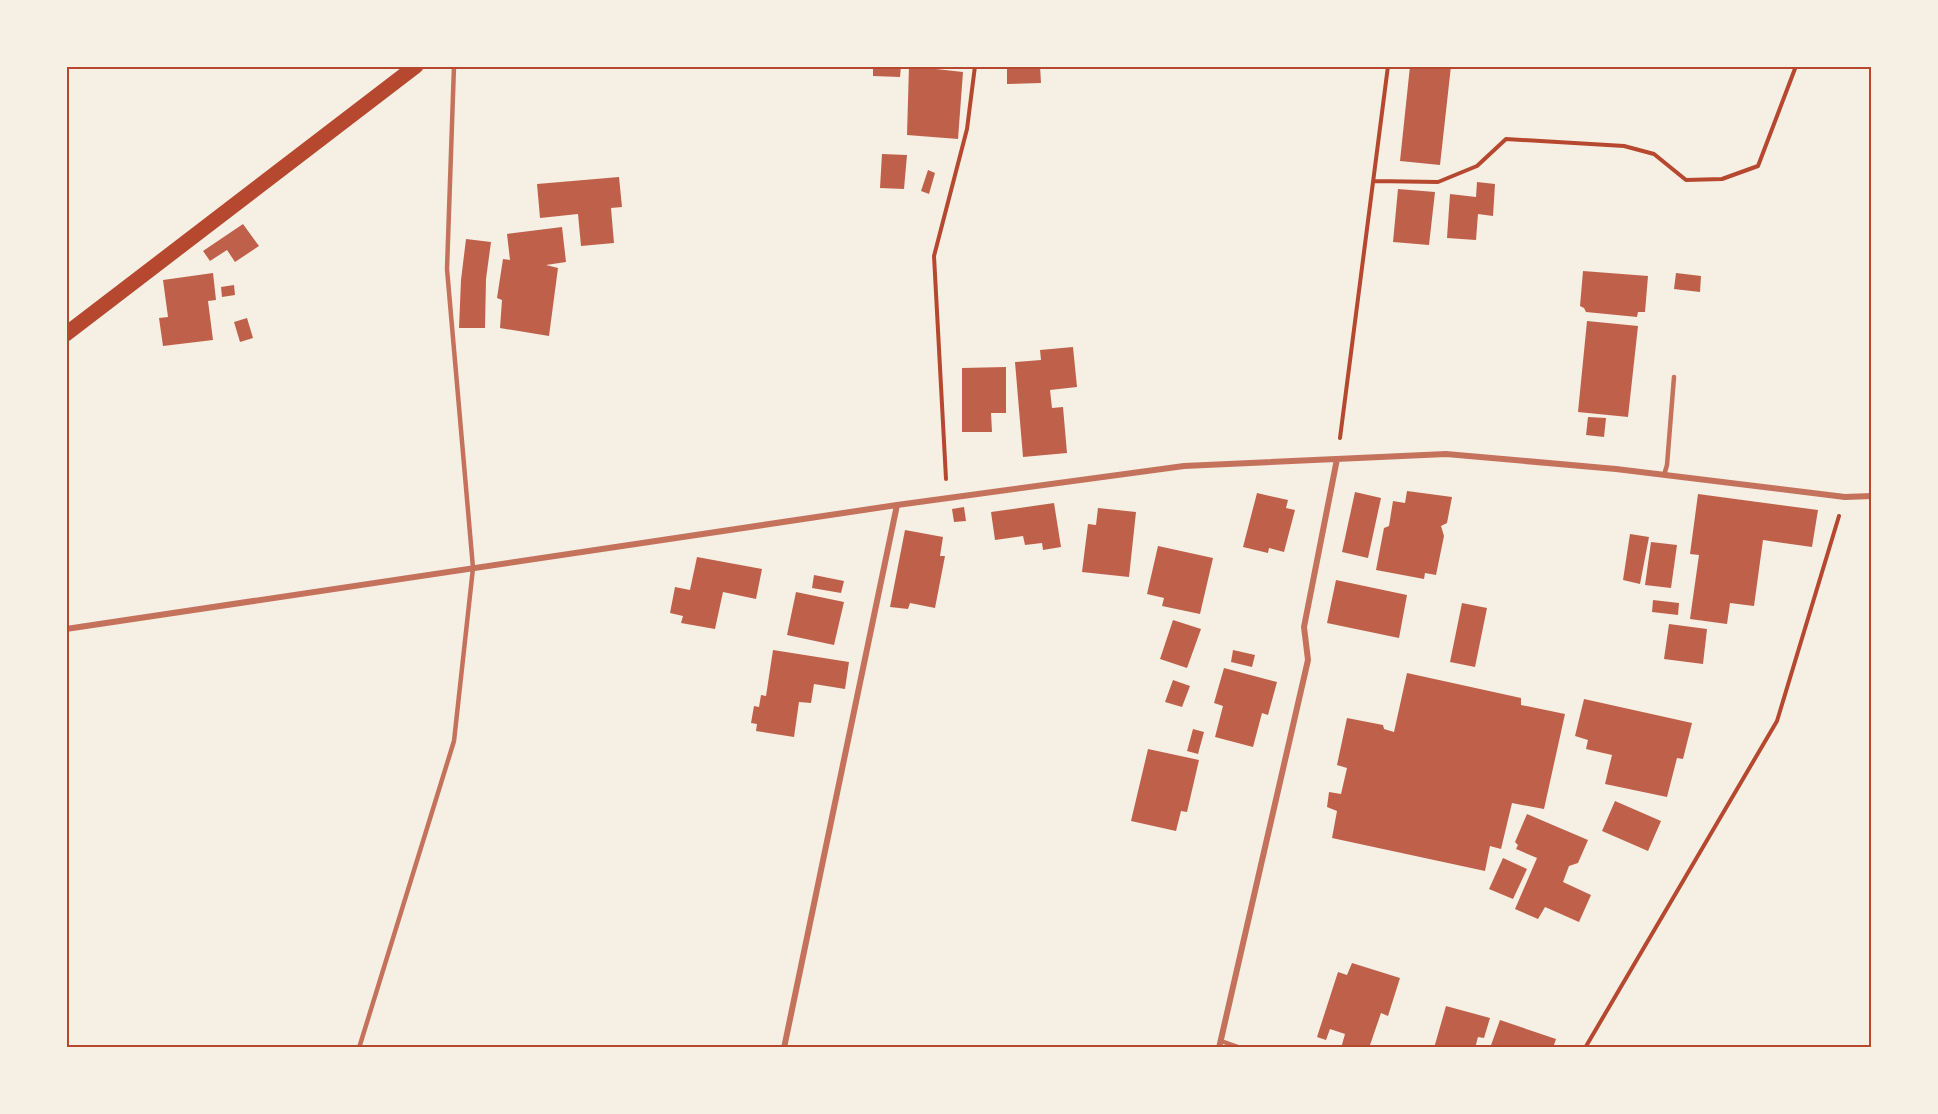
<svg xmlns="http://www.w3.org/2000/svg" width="1938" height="1114" font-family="Signika,sans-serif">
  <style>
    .building { fill: #bf614a }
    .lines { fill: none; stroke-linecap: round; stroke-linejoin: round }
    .path { stroke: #b5482f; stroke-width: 4 }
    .service { stroke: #c5725c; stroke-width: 4.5 }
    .minor { stroke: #c5725c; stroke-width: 6 }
    .primary { stroke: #b5482f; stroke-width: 15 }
    .neatline { fill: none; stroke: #b5482f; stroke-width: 2 }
  </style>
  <rect width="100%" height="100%" fill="#f6efe4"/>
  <path class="building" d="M873,66H901L900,77L873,76Z
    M909,66L963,72L958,139L907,135Z
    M1007,66H1040L1041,83L1007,84Z
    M1410,66H1451L1440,165L1400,161Z
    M882,154L907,155L904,189L880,188Z
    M928,170L935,173L929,194L921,191Z
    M619,177L622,207L611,208L614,243L581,246L578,214L540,218L537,184Z
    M1477,182L1495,184L1493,216L1478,214L1476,240L1447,238L1450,194L1476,197Z
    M1398,189L1435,192L1429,245L1393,242Z
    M243,224L259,246L235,262L227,250L210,261L203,251Z
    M562,227L566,262L546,265L558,268L549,336L500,328L502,300L497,298L503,259L510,260L507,234Z
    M466,239L491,242L486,279L485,328H459L461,280Z
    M1583,271L1648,276L1645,312H1638L1637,317L1586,312L1584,308L1580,306Z
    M213,273L216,300L208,301L213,340L163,346L159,318L168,317L163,280Z
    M1676,273L1701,276L1700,292L1674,289Z
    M234,285L235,295L222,297L221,287Z
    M247,318L253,338L240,342L234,322Z
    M1587,321L1638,326L1628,417L1578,412Z
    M1073,347L1077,387L1050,390L1052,408L1063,407L1067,453L1023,457L1015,362L1041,360L1040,350Z
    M1006,367V413H991L992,432H962V368Z
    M1588,417L1606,418L1604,437L1586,435Z
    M1407,491L1452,497L1447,523L1441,526L1444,536L1436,575L1425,573L1424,579L1376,570L1384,528L1389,526L1393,501L1405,503Z
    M1355,492L1381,498L1368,558L1342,552Z
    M1257,493L1288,500L1286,508L1295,510L1284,552L1269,548L1268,553L1243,547Z
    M1698,494L1818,510L1812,547L1763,540L1754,606L1730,603L1727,624L1690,619L1699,555L1690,554Z
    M1054,503L1061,547L1043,550L1042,543L1025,545L1023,536L995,540L991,512Z
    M964,507L966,521L954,522L952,509Z
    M1098,508L1136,512L1129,577L1082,572L1088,524L1096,525Z
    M905,530L943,537L940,556H945L935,608L910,603L908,609L890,607Z
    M1630,534L1649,537L1640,584L1623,580Z
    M1651,542L1677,545L1671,588L1645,585Z
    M1158,546L1213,558L1200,614L1162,606L1164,598L1147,594Z
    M697,557L762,569L756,599L723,592L715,629L681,623L683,616L670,613L675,587L690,590Z
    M814,575L844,581L841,593L812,588Z
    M1336,580L1407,595L1399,638L1327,623Z
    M796,592L844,602L834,645L787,635Z
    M1653,600L1679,603L1678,615L1652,612Z
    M1462,603L1487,608L1475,667L1450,662Z
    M1173,620L1201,629L1187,668L1160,659Z
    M1669,624L1707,629L1703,664L1664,659Z
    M773,650L849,662L845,689L814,684L811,703L799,702L794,737L756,731L757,724L751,723L754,706L759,707L761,695L766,696Z
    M1233,650L1255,655L1252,667L1231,662Z
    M1224,668L1277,682L1268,715L1262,713L1253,747L1215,737L1223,706L1214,703Z
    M1407,673L1521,698V705L1565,714L1544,809L1512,803L1501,849L1490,846L1485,871L1332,838L1337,811L1327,807L1329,792L1341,794L1347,768L1337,765L1347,718L1383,725L1384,729L1394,732Z
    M1173,680L1190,686L1182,707L1165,702Z
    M1584,699L1692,723L1683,759L1677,758L1667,797L1605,784L1612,755L1586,749L1588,740L1575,736Z
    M1193,729L1204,732L1198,754L1187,751Z
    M1148,749L1199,760L1187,812L1181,811L1176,831L1131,821Z
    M1615,801L1661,821L1648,851L1602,831Z
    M1527,814L1588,840L1578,863L1569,866L1563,882L1591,895L1579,922L1545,907L1538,919L1515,909L1537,858L1516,849L1518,845L1515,842Z
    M1503,858L1527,869L1513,899L1489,889Z
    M1352,963L1400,978L1388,1016L1381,1013L1369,1048H1341L1345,1034L1330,1029L1326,1040L1317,1037L1338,972L1347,975Z
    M1446,1006L1490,1018L1484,1038L1478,1037L1475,1048H1434Z
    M1500,1020L1556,1039L1553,1048H1490Z"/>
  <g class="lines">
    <path class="path" d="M1374,181L1438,182L1477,166L1506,139L1624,146L1654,154L1686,180L1722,179L1758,166L1796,66
      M1340,438L1388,66
      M946,479L934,256L967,129L975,66
      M1585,1048L1777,721L1839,516"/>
    <path class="service" d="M1664,475L1667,465L1674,377
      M1221,1041L1241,1048
      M359,1048L454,741L473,568L447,269L454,66"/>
    <path class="minor" d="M66,629L897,505L1184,466L1446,454L1616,469L1845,497L1872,496
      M784,1048L897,505
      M1219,1048L1308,660L1304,627L1337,459"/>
    <path class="primary" d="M66,334L416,66"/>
  </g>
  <rect width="1938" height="1114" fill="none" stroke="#f6efe4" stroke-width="135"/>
  <rect x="68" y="68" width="1802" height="978" class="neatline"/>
</svg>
